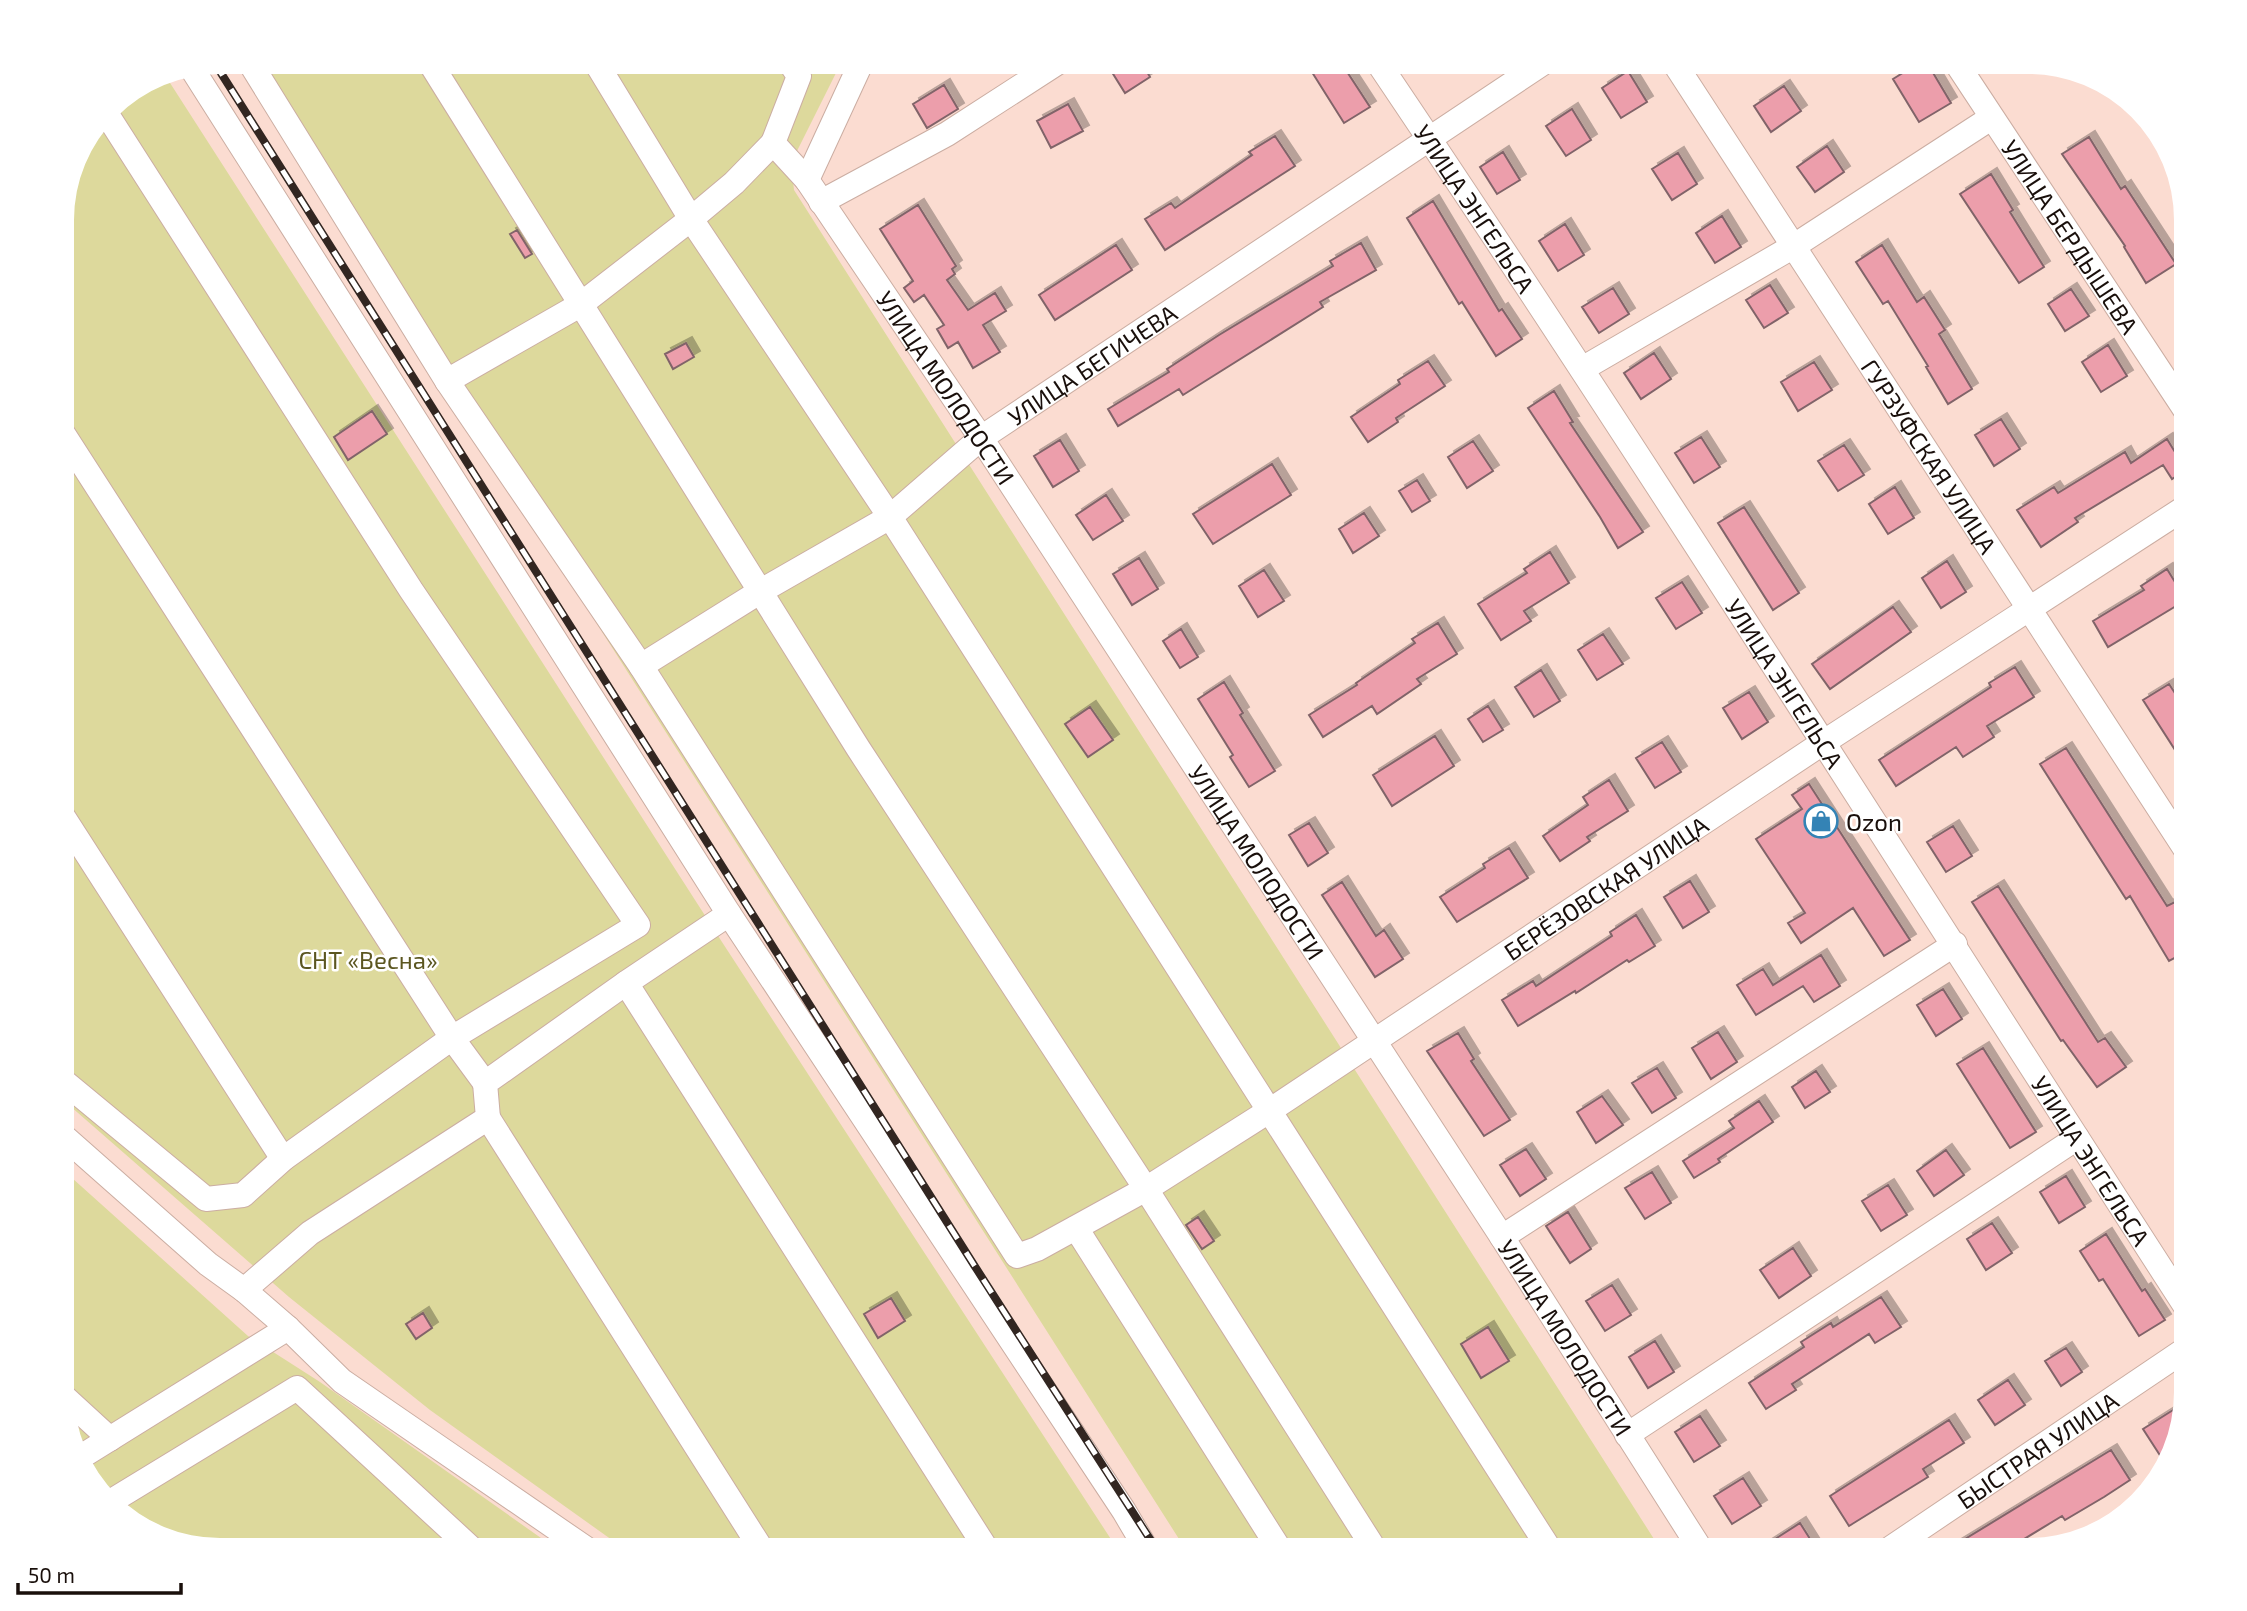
<svg xmlns="http://www.w3.org/2000/svg" width="2247" height="1611" font-family="'Exo 2',sans-serif">
  <style>
    .green { fill: #ddd99c }
    .building { fill: #ec9eab; stroke: #816469; stroke-width: 2; filter: url(#shadow) }
    .lines { fill: none; stroke-linecap: round; stroke-linejoin: round }
    .minor-casing { stroke: #cbada2; stroke-width: 26 }
    .minor { stroke: #fff; stroke-width: 24 }
    .rail-casing { stroke: #322621; stroke-width: 8 }
    .rail { stroke: #fff; stroke-width: 5; stroke-dasharray: 16; stroke-linecap: butt }
    .labels { text-anchor: middle; dominant-baseline: central; stroke-width: 5; stroke-linejoin: round; paint-order: stroke }
    .street-label { font-size: 24px; fill: #190f0b; stroke: #fff }
    .poi-label { font-size: 24px; fill: #190f0b; stroke: #fff; text-anchor: start }
    .park-label { font-size: 24px; fill: #5b5620; stroke: #fff }
  </style>
  <defs>
    <filter id="shadow"><feDropShadow dx="6" dy="-6" stdDeviation="0" flood-color="#0004"/></filter>
  </defs>
  <rect width="100%" height="100%" fill="#fbdcd1"/>
  <path class="green" d="M239,61H842L791,163L794,190L1661,1550H1186Z
    M163,72L722,942L1118,1550H626L430,1410L289,1297L62,1099V209L78,149L115,101Z
    M62,1169L248,1336L320,1382L558,1550H219L124,1517L82,1470L62,1401Z"/>
  <path class="building" d="M1105,61H1141L1150,77L1125,93Z
    M1305,61H1340L1370,107L1344,123Z
    M1922,61H1926L1951,103L1919,122L1893,79Z
    M1628,71L1647,102L1621,118L1602,88Z
    M944,85L958,109L927,128L913,104Z
    M1784,86L1801,111L1771,132L1754,106Z
    M1068,104L1083,131L1051,148L1037,121Z
    M1572,109L1591,140L1566,156L1546,126Z
    M1275,136L1295,166L1165,250L1145,219L1171,203L1175,208L1252,155L1249,152Z
    M2089,137L2121,189L2125,186L2176,264L2146,283L2124,247L2125,246L2062,154Z
    M1827,146L1844,172L1815,192L1797,167Z
    M1503,152L1520,180L1497,194L1480,167Z
    M1678,153L1697,184L1672,200L1652,169Z
    M1991,174L2013,210L2010,212L2044,267L2019,283L1960,194Z
    M1433,201L1499,311L1502,309L1522,339L1496,356L1462,302L1459,304L1407,218Z
    M918,205L956,266L952,269L955,274L947,280L968,310L995,293L1006,311L983,325L1000,352L973,368L958,342L948,348L937,329L944,325L924,295L914,302L904,288L913,281L880,229Z
    M1722,216L1741,247L1715,263L1696,233Z
    M1565,224L1584,255L1558,271L1539,241Z
    M517,230L532,254L525,258L510,234Z
    M1361,243L1376,270L1320,302L1323,307L1183,395L1179,389L1118,426L1108,409L1169,372L1167,369L1219,335L1333,266L1330,261Z
    M1116,245L1132,270L1055,320L1039,295Z
    M1882,245L1917,302L1924,297L1945,330L1939,334L1972,389L1948,404L1926,367L1928,366L1888,301L1883,304L1856,262Z
    M1770,285L1788,313L1764,328L1746,300Z
    M1613,288L1629,314L1599,333L1582,307Z
    M2071,289L2089,316L2065,331L2048,304Z
    M686,343L694,357L673,369L665,354Z
    M2108,345L2127,376L2101,392L2082,362Z
    M1654,353L1671,379L1641,399L1624,373Z
    M1428,361L1445,386L1396,418L1398,422L1368,442L1351,417L1400,384L1398,380Z
    M1814,362L1832,390L1798,411L1781,382Z
    M1554,391L1573,422L1570,423L1643,532L1618,548L1600,517L1528,408Z
    M372,411L387,434L348,460L334,437Z
    M2001,419L2020,449L1994,466L1975,435Z
    M1701,437L1720,467L1694,483L1675,453Z
    M2167,439L2186,470L2172,479L2163,465L2075,518L2078,522L2041,547L2017,510L2054,487L2058,493L2125,452L2131,463Z
    M1060,440L1079,471L1053,487L1034,456Z
    M1473,441L1493,471L1467,488L1448,457Z
    M1844,445L1864,475L1838,491L1818,461Z
    M1272,464L1291,495L1213,544L1193,514Z
    M1417,480L1430,501L1412,512L1399,491Z
    M1895,487L1914,518L1888,534L1869,504Z
    M1106,495L1123,521L1093,540L1076,515Z
    M1744,507L1799,593L1773,610L1718,523Z
    M1364,513L1379,536L1353,553L1339,529Z
    M1550,552L1569,583L1524,611L1531,621L1501,640L1478,604L1527,573L1524,569Z
    M1139,558L1158,589L1132,605L1113,574Z
    M1947,561L1966,592L1941,608L1922,578Z
    M2167,569L2186,600L2108,647L2093,621L2144,590L2141,586Z
    M1264,570L1284,601L1258,617L1239,586Z
    M1682,582L1702,613L1676,629L1656,598Z
    M1893,607L1911,632L1830,689L1812,664Z
    M1438,623L1457,654L1417,679L1421,684L1377,714L1372,706L1323,737L1309,715L1357,685L1356,683L1415,643L1412,639Z
    M1181,629L1198,657L1180,668L1163,641Z
    M1603,634L1623,664L1597,680L1578,650Z
    M2015,667L2034,697L1987,726L1994,737L1963,757L1956,747L1896,786L1879,760L1991,687L1989,683Z
    M1541,670L1560,701L1534,717L1515,687Z
    M1224,682L1243,713L1240,715L1275,771L1249,787L1230,757L1233,755L1198,699Z
    M2169,684L2186,710V767L2143,700Z
    M1749,692L1768,722L1742,739L1723,708Z
    M1488,706L1503,730L1483,742L1468,719Z
    M1090,707L1113,740L1088,757L1065,724Z
    M1435,736L1454,766L1392,806L1373,775Z
    M1662,742L1681,772L1655,788L1636,758Z
    M2066,748L2167,906L2175,902L2186,920V952L2169,961L2130,896L2126,899L2040,764Z
    M1609,780L1628,811L1587,837L1590,841L1560,861L1543,836L1588,805L1583,797Z
    M1809,784L1910,940L1884,956L1853,908L1801,943L1788,923L1805,913L1756,839L1802,809L1792,795Z
    M1309,823L1328,853L1308,866L1289,835Z
    M1953,826L1972,856L1946,872L1927,842Z
    M1509,848L1528,878L1457,922L1440,897L1485,868L1483,864Z
    M1690,881L1709,912L1683,928L1664,897Z
    M1342,882L1376,936L1384,930L1403,959L1375,977L1322,895Z
    M1998,886L2098,1042L2105,1038L2126,1067L2097,1087L2063,1040L2061,1041L1972,902Z
    M1636,915L1655,946L1629,962L1627,960L1576,993L1575,991L1518,1026L1502,1000L1533,981L1536,986L1612,936L1610,932Z
    M1821,955L1840,986L1814,1002L1803,986L1756,1015L1737,985L1763,969L1773,985Z
    M1943,989L1962,1019L1936,1036L1917,1005Z
    M1718,1032L1737,1062L1711,1079L1692,1048Z
    M1458,1033L1474,1059L1471,1061L1510,1120L1484,1136L1427,1051Z
    M1983,1048L2036,1132L2010,1148L1957,1064Z
    M1657,1068L1676,1098L1652,1113L1632,1083Z
    M1816,1071L1830,1092L1805,1108L1792,1087Z
    M1602,1096L1623,1125L1596,1143L1577,1112Z
    M1759,1101L1773,1122L1718,1159L1720,1162L1694,1178L1683,1161L1734,1128L1729,1121Z
    M1526,1149L1546,1179L1520,1196L1500,1165Z
    M1946,1150L1964,1175L1934,1196L1917,1171Z
    M1652,1172L1671,1203L1645,1219L1625,1188Z
    M2066,1176L2085,1207L2059,1223L2040,1192Z
    M1888,1185L1907,1215L1881,1231L1862,1201Z
    M1568,1212L1591,1249L1570,1263L1546,1226Z
    M1198,1217L1214,1241L1202,1249L1186,1225Z
    M1992,1223L2012,1253L1986,1270L1967,1239Z
    M2106,1234L2142,1291L2145,1289L2165,1320L2139,1336L2103,1279L2099,1281L2080,1251Z
    M1793,1248L1811,1276L1779,1298L1760,1270Z
    M1612,1285L1631,1315L1605,1331L1586,1301Z
    M1881,1297L1901,1327L1875,1343L1869,1334L1792,1384L1796,1390L1766,1409L1749,1383L1804,1347L1801,1342L1831,1323L1833,1327Z
    M891,1298L905,1321L878,1338L864,1314Z
    M423,1313L432,1328L416,1339L406,1324Z
    M1488,1327L1509,1361L1481,1378L1461,1344Z
    M1655,1341L1674,1372L1648,1388L1629,1357Z
    M2066,1348L2082,1372L2061,1386L2045,1361Z
    M2008,1380L2025,1405L1995,1425L1978,1400Z
    M2181,1405L2163,1460L2143,1429Z
    M1700,1416L1720,1446L1694,1462L1675,1432Z
    M1949,1420L1964,1443L1923,1469L1928,1477L1849,1526L1830,1496Z
    M2111,1450L2130,1480L2104,1497L2065,1520L2062,1516L2006,1550H1947Z
    M1743,1478L1761,1506L1732,1524L1714,1496Z
    M1800,1523L1817,1550H1758Z"/>
  <g class="lines">
    <defs>
      <g id="minor">
        <path id="s1" d="M249,61L447,381L641,666L1017,1256L1037,1249L1146,1189L1269,1111L1824,742L2186,507"/>
        <path d="M429,61L858,748L1146,1189L1375,1550"/>
        <path d="M595,61L691,219L890,517L1550,1550"/>
        <path id="s2" d="M789,61L799,76L773,143L807,180L981,438L1502,1237L1701,1550"/>
        <path id="s3" d="M1377,61C1654,472 1917,891 2186,1307"/>
        <path id="s4" d="M1673,61L2186,850"/>
        <path id="s5" d="M1955,61L2186,411"/>
        <path d="M191,67L729,914L1124,1511L1147,1550"/>
        <path d="M807,180L862,61"/>
        <path d="M821,202L947,134L1060,61"/>
        <path d="M1582,369L1794,246L1991,118"/>
        <path d="M447,381L580,305L691,219L734,183L773,143"/>
        <path d="M62,432L452,1038L485,1083"/>
        <path id="s6" d="M641,666L761,591L890,517L981,438L1546,61"/>
        <path d="M62,815L283,1159"/>
        <path d="M626,983L987,1550"/>
        <path d="M62,1080L206,1199L243,1195L283,1159L452,1038L638,925L411,590L106,113"/>
        <path d="M488,1118L762,1550"/>
        <path d="M62,1135L208,1264L244,1290L288,1328L342,1381L588,1550"/>
        <path d="M1076,1228L1280,1550"/>
        <path d="M1502,1237L1955,944"/>
        <path d="M244,1290L310,1233L488,1118L485,1083L626,983L729,914"/>
        <path d="M62,1395L110,1439"/>
        <path d="M1627,1435L2077,1138"/>
        <path d="M79,1458L288,1328"/>
        <path d="M110,1502L297,1388L473,1550"/>
        <path id="s7" d="M1888,1550L2186,1349"/>
      </g>
    </defs>
    <use href="#minor" class="minor-casing"/>
    <use href="#minor" class="minor"/>
    <defs>
      <path id="rail" d="M214,62L974,1265L1157,1550"/>
    </defs>
    <use href="#rail" class="rail-casing"/>
    <use href="#rail" class="rail"/>
  </g>
  <defs>
    <symbol id="shop-ring" viewBox="-11 -11 22 22"><circle r="9.5" fill="#fff" stroke="#3483b5" stroke-width="1.5"/><path d="M-5-2.5h2.3a2.7 3.5 0 0 1 5.4 0H5L5.5 6h-11ZM-1.5-2.5h3a1.5 2.3 0 0 0-3 0Z" fill="#3483b5"/></symbol>
  </defs>
  <g fill-rule="evenodd">
    <use href="#shop-ring" x="1802" y="802" width="38" height="38"/>
  </g>
  <g class="labels">
    <g class="street-label">
      <text stroke="none"><textPath href="#s3" startOffset="177">УЛИЦА ЭНГЕЛЬСА</textPath></text>
      <text stroke="none"><textPath href="#s5" startOffset="210">УЛИЦА БЕРДЫШЕВА</textPath></text>
      <text stroke="none"><textPath href="#s6" startOffset="544">УЛИЦА БЕГИЧЕВА</textPath></text>
      <text stroke="none"><textPath href="#s2" startOffset="390">УЛИЦА МОЛОДОСТИ</textPath></text>
      <text stroke="none"><textPath href="#s4" startOffset="471">ГУРЗУФСКАЯ УЛИЦА</textPath></text>
      <text stroke="none"><textPath href="#s3" startOffset="744">УЛИЦА ЭНГЕЛЬСА</textPath></text>
      <text stroke="none"><textPath href="#s2" startOffset="957">УЛИЦА МОЛОДОСТИ</textPath></text>
      <text stroke="none"><textPath href="#s1" startOffset="2116">БЕРЁЗОВСКАЯ УЛИЦА</textPath></text>
      <text stroke="none"><textPath href="#s3" startOffset="1311">УЛИЦА ЭНГЕЛЬСА</textPath></text>
      <text stroke="none"><textPath href="#s2" startOffset="1524">УЛИЦА МОЛОДОСТИ</textPath></text>
      <text stroke="none"><textPath href="#s7" startOffset="180">БЫСТРАЯ УЛИЦА</textPath></text>
    </g>
    <g class="poi-label">
      <text x="1846" y="821">Ozon</text>
    </g>
    <g class="park-label">
      <text x="368" y="959">СНТ «Весна»</text>
    </g>
  </g>
  <path d="M0 0H2247V1611H0ZM220 74H2028A146 146 0 0 1 2174 220V1392A146 146 0 0 1 2028 1538H220A146 146 0 0 1 74 1392V220A146 146 0 0 1 220 74Z" fill="#fff" fill-rule="evenodd"/>
  <path d="M18 1583v10h163v-10" fill="none" stroke="#190f0b" stroke-width="3.5"/>
  <text x="28" y="1583" font-size="21" fill="#190f0b" stroke="#ffffff" stroke-width="5" paint-order="stroke">50 m</text>
</svg>
